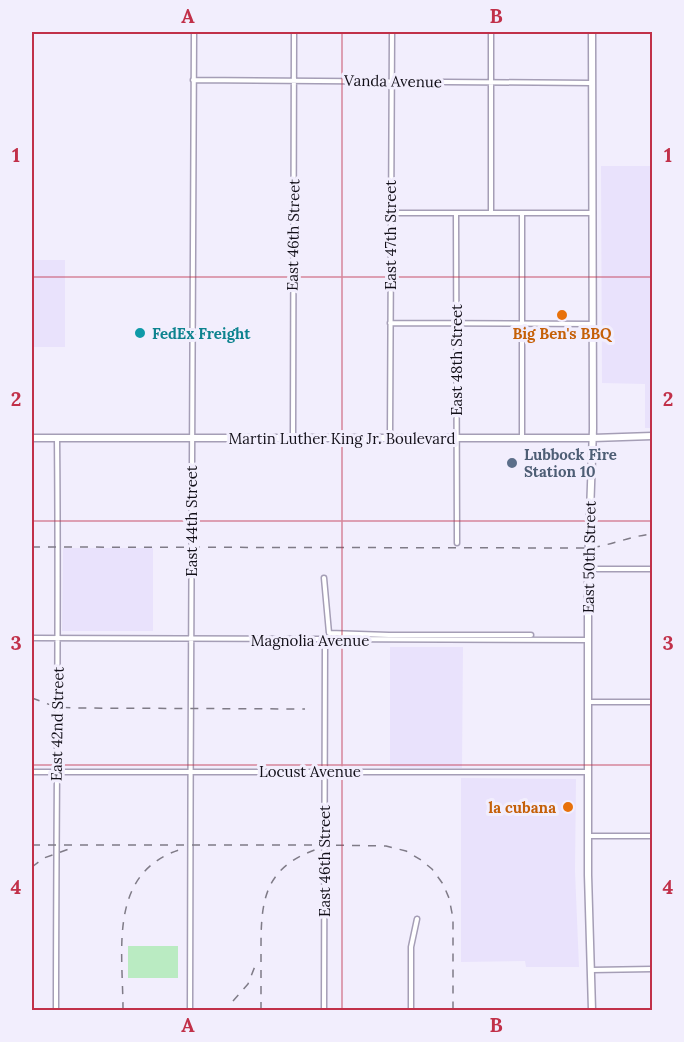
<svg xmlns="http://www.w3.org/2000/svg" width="684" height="1042" font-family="Lora,serif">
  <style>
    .built { fill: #e9e2fc }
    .green { fill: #baebc2 }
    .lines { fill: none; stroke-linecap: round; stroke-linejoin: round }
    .street-casing { stroke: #a59eb6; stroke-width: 7 }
    .secondary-casing { stroke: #a59eb6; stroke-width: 9 }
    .street { stroke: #fff; stroke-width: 4 }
    .secondary { stroke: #fff; stroke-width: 6 }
    .rail { stroke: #7f7b87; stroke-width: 1.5; stroke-dasharray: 8 8; stroke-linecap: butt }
    .grid { fill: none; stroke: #c13049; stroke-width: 1.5; stroke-opacity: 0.55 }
    .food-dot { fill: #e8710a; stroke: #f2eefd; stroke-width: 2 }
    .culture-dot { fill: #0f9aa8; stroke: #f2eefd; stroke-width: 2 }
    .service-dot { fill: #5c6f8a; stroke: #f2eefd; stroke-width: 2 }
    .labels { text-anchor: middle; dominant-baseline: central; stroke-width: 6; stroke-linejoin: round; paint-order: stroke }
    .street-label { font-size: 15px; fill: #120f18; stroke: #f2eefd }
    .culture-label { font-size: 15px; font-weight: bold; fill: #0d838f; stroke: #f2eefd; text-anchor: start }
    .food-label { font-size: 15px; font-weight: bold; fill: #c56008; stroke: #f2eefd }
    .service-label { font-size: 15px; font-weight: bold; fill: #4e5e75; stroke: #f2eefd; text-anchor: start }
    .neatline { fill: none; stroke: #c13049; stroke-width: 2 }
    .grid-label { font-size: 20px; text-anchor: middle; font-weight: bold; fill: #c13049 }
  </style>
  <rect width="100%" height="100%" fill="#f2eefd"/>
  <path class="built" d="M601,166H652V428H645V384L602,383Z
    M32,260H65V347H32Z
    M63,548H153V631H62Z
    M390,647H463L462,768L390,767Z
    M461,778L576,779L575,871L579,967H526L525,961L461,962Z"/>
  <path class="green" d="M128,946H178V978H128Z"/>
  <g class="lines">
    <defs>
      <path id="street" d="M193,80L591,83
        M390,213H593
        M456,213L457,543
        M491,213V32
        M522,214V438
        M390,323L593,324
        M293,437L294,32
        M390,437L392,32
        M588,569H652
        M324,578L329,633L389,635H531
        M32,638L588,640
        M589,702H652
        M32,772H588
        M588,836H652
        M592,970L652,969
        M56,1010C56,820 59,629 57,438
        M190,1010C191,684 191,358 194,32
        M324,1010L325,639
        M411,1010V947L417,919"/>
      <path id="secondary" d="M32,438H593L652,436
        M592,1010L588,875V569L593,429L592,32"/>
    </defs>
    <use href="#street" class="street-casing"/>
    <use href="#secondary" class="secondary-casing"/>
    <use href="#street" class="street"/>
    <use href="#secondary" class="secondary"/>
    <path class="rail" d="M32,547L588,548C610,546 630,536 652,534
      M32,698L56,707L73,708L305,709
      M32,845H325L386,846L406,851L421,860L432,869L443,884L449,898L453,918V1010
      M32,867L44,858L69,849
      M233,1001L248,984L257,961
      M123,1010C123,948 107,870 185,848
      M261,1010C261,989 261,967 261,945C261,896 267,867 317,849"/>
  </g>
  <path class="grid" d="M342,32V1010M32,277H652M32,521H652M32,765H652"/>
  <g class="food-dot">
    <circle cx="562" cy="315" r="6"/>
    <circle cx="568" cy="807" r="6"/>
  </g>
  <circle class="culture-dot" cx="140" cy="333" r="6"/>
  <circle class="service-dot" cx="512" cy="463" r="6"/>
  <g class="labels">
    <g class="street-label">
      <text transform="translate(393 81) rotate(1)">Vanda Avenue</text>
      <text transform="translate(293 235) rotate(-89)">East 46th Street</text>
      <text transform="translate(390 235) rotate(-90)">East 47th Street</text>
      <text transform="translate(456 360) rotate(-90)">East 48th Street</text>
      <text x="342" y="438">Martin Luther King Jr. Boulevard</text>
      <text transform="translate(191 521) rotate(-90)">East 44th Street</text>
      <text transform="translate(589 557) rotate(-89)">East 50th Street</text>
      <text x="310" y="640">Magnolia Avenue</text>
      <text transform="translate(57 724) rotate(-89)">East 42nd Street</text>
      <text x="310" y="771">Locust Avenue</text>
      <text transform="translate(324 861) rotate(-90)">East 46th Street</text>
    </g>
    <g class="culture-label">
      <text x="152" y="333">FedEx Freight</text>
    </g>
    <g class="food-label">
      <text x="562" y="333">Big Ben's BBQ</text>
      <text x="556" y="807" text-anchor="end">la cubana</text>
    </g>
    <g class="service-label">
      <text x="524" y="454">Lubbock Fire<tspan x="524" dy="17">Station 10</tspan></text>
    </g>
  </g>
  <rect width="684" height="1042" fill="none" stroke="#f2eefd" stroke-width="66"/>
  <rect x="33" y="33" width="618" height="976" class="neatline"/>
  <g class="grid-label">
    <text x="188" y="23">A</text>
    <text x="496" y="23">B</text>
    <text x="16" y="162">1</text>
    <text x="668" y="162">1</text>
    <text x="16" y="406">2</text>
    <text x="668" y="406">2</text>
    <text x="16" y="650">3</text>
    <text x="668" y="650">3</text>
    <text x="16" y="894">4</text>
    <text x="668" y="894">4</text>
    <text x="188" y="1032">A</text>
    <text x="496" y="1032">B</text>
  </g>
</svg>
